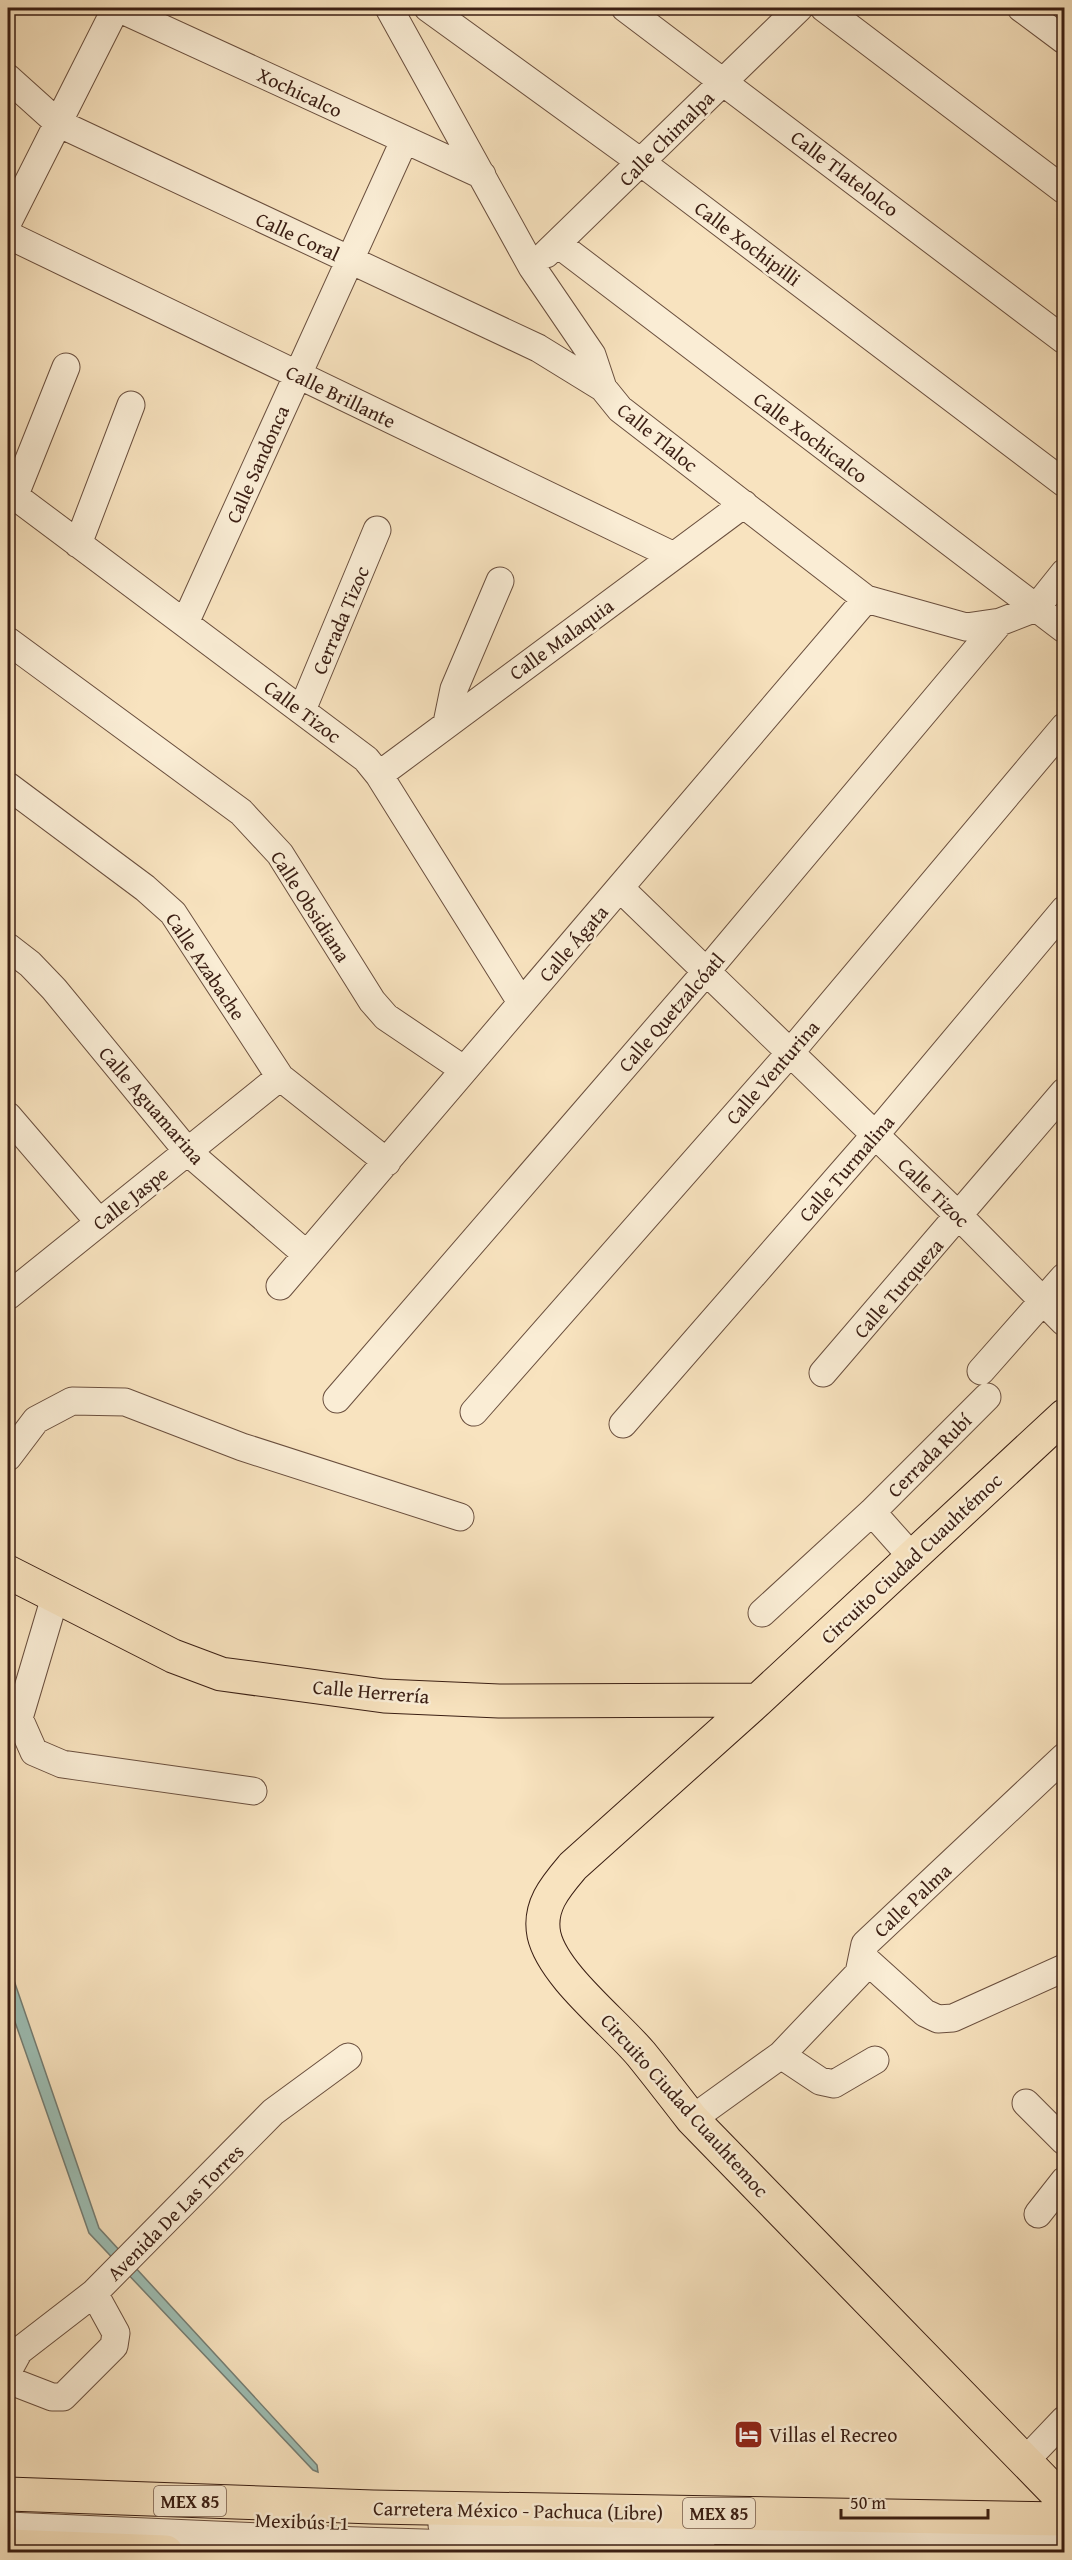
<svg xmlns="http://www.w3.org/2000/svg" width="1072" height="2560" font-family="'Gentium Book Plus',serif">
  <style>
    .water { fill: #9dbeb4; stroke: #757e74; stroke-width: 1.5 }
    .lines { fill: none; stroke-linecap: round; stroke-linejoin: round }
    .minor-casing { stroke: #6a4f3e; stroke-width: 29 }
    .major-casing { stroke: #3a1e13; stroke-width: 35 }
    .minor { stroke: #faedd5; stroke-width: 27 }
    .major { stroke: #f8e3bf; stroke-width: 33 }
    .labels { text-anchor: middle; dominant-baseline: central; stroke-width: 5; stroke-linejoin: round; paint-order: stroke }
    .shield { fill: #faedd5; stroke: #745c4d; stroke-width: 1.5 }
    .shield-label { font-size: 18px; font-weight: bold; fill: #3a1e13 }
    .street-label { font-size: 20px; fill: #3a1e13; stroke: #faedd5 }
    .poi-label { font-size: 20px; fill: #3a1e13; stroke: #faedd5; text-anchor: start }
  </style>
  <rect width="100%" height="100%" fill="#f8e3bf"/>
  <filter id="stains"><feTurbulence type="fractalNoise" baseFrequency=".00333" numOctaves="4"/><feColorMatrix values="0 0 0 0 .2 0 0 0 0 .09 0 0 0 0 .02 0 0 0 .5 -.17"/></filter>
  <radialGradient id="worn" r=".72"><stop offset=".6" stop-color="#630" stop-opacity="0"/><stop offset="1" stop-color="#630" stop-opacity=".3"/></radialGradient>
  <path class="water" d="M8,1963L99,2228L317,2465L318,2472L313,2470L89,2233L8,2002Z"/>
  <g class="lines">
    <defs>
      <path id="minor" d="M118,8L482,175
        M389,8L532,267L592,355L603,388L620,409L866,599L966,627L1000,622L1036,608L1064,573
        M428,8L642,163L1064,483
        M625,8L1064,340
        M824,8L1064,190
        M1021,8L1064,40
        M8,78L58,123L538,348L603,388
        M8,222L116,8
        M8,235L674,556
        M558,244L1064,629
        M546,254L799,8
        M8,491L366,759L379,775L521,1002
        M14,497L66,367
        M78,544L131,405
        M185,623L404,141
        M8,641L241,812L280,854L372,1001L386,1017L463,1069
        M302,710L377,530
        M447,723L454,689L500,581
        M379,775L744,504
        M8,786L145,888L173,913L280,1077L387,1162
        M621,889L960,1217L1064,1322
        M8,947L30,964L54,989L188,1152L306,1254
        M8,1116L99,1222
        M280,1286L866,599
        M8,1296L280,1077
        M981,1371L1064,1277
        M823,1373L1064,1092
        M337,1399L705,973L1000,622
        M474,1412L789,1054L1064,727
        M623,1424L875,1135L1064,910
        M8,1457L36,1420L72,1401L125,1402L242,1447L460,1517
        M872,1512L912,1557
        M55,1597L19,1718L34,1752L62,1764L253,1791
        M762,1613L872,1512L987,1397
        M864,1958L925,2013L938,2019L953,2018L1064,1968
        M781,2055L820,2081L834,2084L875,2060
        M1026,2103L1064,2141
        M692,2119L781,2055L859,1973L865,1944L1064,1757
        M1038,2214L1064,2181
        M8,2371L19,2351L94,2293L273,2112L348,2057
        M8,2380L52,2397H63L114,2346L116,2333L94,2293
        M1025,2461L1064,2420
        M442,2525L1064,2537
        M8,2526L329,2540L703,2552"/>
      <path id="major" d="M1064,1416L758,1700L573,1866C556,1886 538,1906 544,1935C553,1975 614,2022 641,2054C658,2075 675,2097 692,2119L1064,2501
        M8,1572L173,1656L221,1674L384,1696L499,1701L758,1700
        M8,2494L373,2507L1064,2519
        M8,2546L166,2552"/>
    </defs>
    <use href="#minor" class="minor-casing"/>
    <use href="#major" class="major-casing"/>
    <use href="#minor" class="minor"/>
    <use href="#major" class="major"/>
  </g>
  <defs>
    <symbol id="hotel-square" viewBox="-11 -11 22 22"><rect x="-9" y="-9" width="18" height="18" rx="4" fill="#8f2418" stroke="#faedd5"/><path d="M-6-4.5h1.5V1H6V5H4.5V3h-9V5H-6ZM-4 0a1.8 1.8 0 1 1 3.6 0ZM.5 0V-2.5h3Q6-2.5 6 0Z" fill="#fff"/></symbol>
  </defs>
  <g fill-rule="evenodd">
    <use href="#hotel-square" x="732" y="2418" width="33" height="33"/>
  </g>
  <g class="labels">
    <g class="shield">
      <rect x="154" y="2486" width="72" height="30" rx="4.5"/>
      <rect x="683" y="2498" width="72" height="30" rx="4.5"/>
    </g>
    <g class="shield-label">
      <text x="190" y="2501">MEX 85</text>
      <text x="719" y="2513">MEX 85</text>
    </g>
    <g class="street-label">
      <text transform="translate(300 92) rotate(25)">Xochicalco</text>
      <text transform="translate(666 138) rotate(-45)">Calle Chimalpa</text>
      <text transform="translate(845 173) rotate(37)">Calle Tlatelolco</text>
      <text transform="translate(298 236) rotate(25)">Calle Coral</text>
      <text transform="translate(748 243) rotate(37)">Calle Xochipilli</text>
      <text transform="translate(341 396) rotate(26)">Calle Brillante</text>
      <text transform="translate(658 437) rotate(39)">Calle Tlaloc</text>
      <text transform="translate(811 437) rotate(37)">Calle Xochicalco</text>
      <text transform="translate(257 464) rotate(-66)">Calle Sandonca</text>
      <text transform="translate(340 620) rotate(-67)">Cerrada Tizoc</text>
      <text transform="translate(561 639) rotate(-36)">Calle Malaquia</text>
      <text transform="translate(303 711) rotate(37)">Calle Tizoc</text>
      <text transform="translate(311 906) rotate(57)">Calle Obsidiana</text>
      <text transform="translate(573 943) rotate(-49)">Calle Ágata</text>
      <text transform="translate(206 966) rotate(56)">Calle Azabache</text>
      <text transform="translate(671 1012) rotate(-49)">Calle Quetzalcóatl</text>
      <text transform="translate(772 1072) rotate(-49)">Calle Venturina</text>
      <text transform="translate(152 1105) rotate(49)">Calle Aguamarina</text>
      <text transform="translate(846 1168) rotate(-49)">Calle Turmalina</text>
      <text transform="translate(934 1192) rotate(44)">Calle Tizoc</text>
      <text transform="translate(130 1198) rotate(-38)">Calle Jaspe</text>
      <text transform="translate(898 1288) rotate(-49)">Calle Turqueza</text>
      <text transform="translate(929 1455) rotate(-45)">Cerrada Rubí</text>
      <text transform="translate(911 1558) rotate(-43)">Circuito Ciudad Cuauhtémoc</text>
      <text transform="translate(371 1691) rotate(5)">Calle Herrería</text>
      <text transform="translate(912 1900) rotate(-43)">Calle Palma</text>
      <text transform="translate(685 2105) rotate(48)">Circuito Ciudad Cuauhtemoc</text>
      <text transform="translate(175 2212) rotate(-45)">Avenida De Las Torres</text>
      <text transform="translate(518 2510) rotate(1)">Carretera México - Pachuca (Libre)</text>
      <text transform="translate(302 2521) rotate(2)">Mexibús L1</text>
    </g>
    <g class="poi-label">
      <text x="769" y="2434">Villas el Recreo</text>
    </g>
  </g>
  <rect width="1072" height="2560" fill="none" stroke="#f8e3bf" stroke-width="30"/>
  <rect x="9" y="9" width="1054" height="2542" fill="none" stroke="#3a1e13" stroke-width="3"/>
  <rect x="15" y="15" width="1042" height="2530" fill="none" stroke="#3a1e13" stroke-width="1.5"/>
  <path d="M841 2509v9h147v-9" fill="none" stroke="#3a1e13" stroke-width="3"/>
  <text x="850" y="2509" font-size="18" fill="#3a1e13" stroke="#faedd5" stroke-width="4.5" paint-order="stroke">50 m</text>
  <rect width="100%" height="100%" filter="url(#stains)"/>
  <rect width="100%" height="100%" fill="url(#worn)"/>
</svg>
